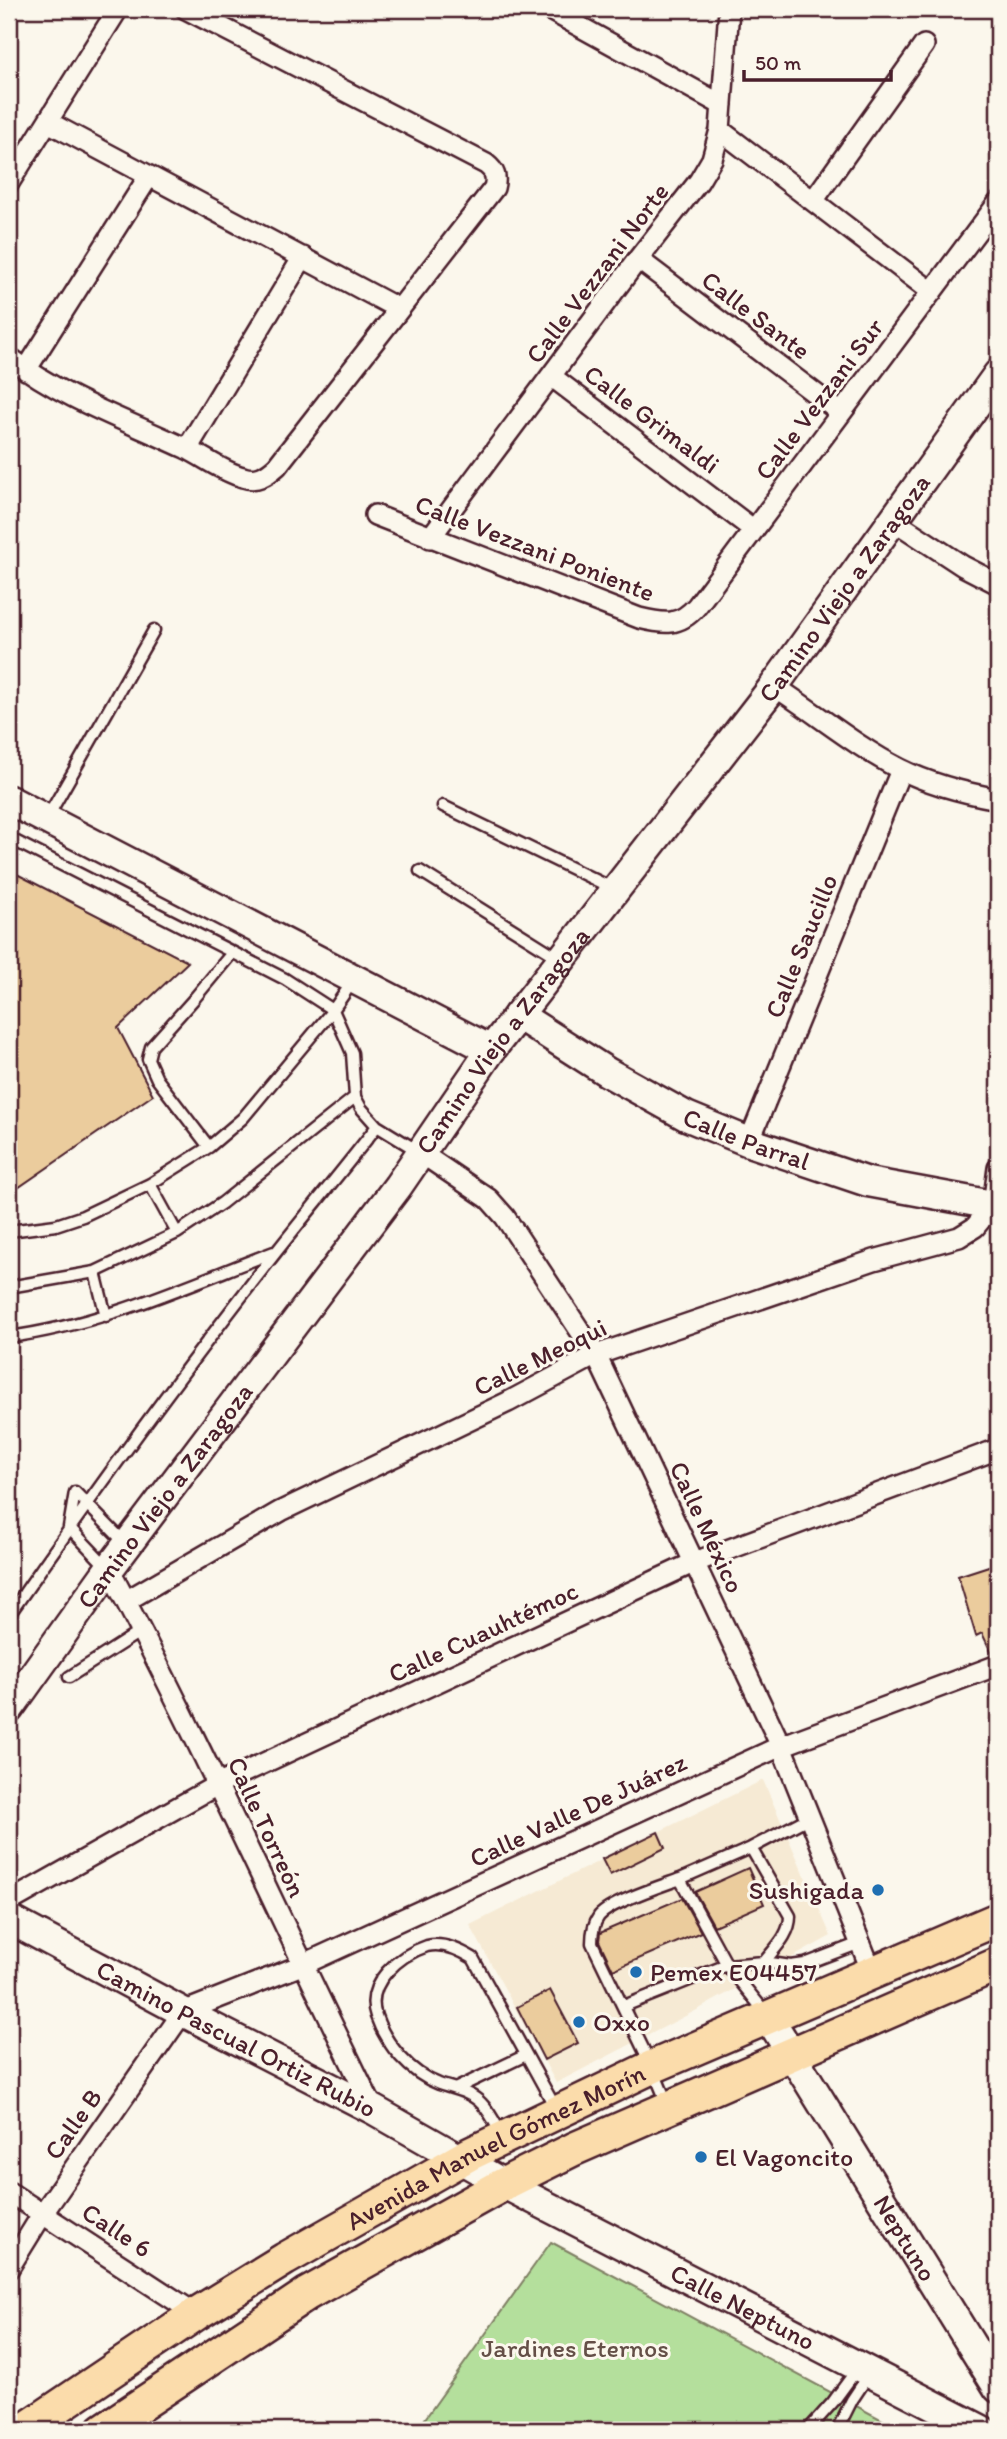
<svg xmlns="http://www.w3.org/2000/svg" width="1007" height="2439" font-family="Itim,sans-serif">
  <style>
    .built { fill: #f6ead4 }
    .green { fill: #b4df9c; stroke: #7f7f64; stroke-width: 2 }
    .building { fill: #ebcc9d; stroke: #4a1f2b; stroke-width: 2 }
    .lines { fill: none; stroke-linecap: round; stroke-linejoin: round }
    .lane-casing { stroke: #4a1f2b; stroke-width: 15 }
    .street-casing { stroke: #4a1f2b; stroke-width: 24 }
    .secondary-casing { stroke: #4a1f2b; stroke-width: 33 }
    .primary-casing { stroke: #4a1f2b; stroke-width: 37 }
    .lane { stroke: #fbf7ec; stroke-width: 10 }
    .street { stroke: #fbf7ec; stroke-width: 19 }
    .secondary { stroke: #fbf7ec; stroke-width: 28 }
    .primary { stroke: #fbdcab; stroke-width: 32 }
    .poi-dot { fill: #1f6fb2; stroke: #fbf7ec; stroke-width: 2.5 }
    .labels { text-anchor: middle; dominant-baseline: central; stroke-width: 6; stroke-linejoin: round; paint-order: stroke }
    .street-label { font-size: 26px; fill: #4a1f2b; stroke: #fbf7ec }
    .poi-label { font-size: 26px; fill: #4a1f2b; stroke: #fbf7ec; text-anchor: start }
    .park-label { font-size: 26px; fill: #644f47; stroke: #fbf7ec }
  </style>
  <rect width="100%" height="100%" fill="#fbf7ec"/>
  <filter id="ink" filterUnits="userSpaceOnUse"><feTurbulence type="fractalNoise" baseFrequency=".0143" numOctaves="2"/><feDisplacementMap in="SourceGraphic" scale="14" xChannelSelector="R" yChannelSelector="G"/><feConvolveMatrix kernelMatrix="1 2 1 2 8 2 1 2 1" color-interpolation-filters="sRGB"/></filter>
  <g filter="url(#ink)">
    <path class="built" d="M763,1780L831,1936L697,2010L556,2083L470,1925Z"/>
    <path class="green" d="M551,2242L901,2430H417Z"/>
    <path class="building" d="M9,870L188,962L118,1028L153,1095L9,1194Z
      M998,1563V1653L992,1654L982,1633L976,1636L958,1576Z
      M658,1832L665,1848L610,1875L602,1859Z
      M748,1868L764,1904L714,1926L695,1892Z
      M682,1898L701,1932L613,1970L599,1941L600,1933Z
      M550,1990L578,2043L544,2060L517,2007Z"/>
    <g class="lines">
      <defs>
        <path id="lane" d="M443,806L612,888
          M47,818L154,630
          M9,838L285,979L333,1010L352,1053L355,1097L361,1108L377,1126L418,1151
          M420,871L559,958
          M209,1147L157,1079L148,1059L151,1047L193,1000L232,953
          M150,1184L177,1233
          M9,1231L56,1225L83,1216L150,1184L209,1147L243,1118L333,1010L353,981
          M95,1272L106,1316
          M9,1287L95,1272L177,1233L222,1203L355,1097
          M9,1337C101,1325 187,1285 274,1252
          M75,1492L69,1527L107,1567
          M75,1492L126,1544
          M9,1615C95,1491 184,1369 277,1251C310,1209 345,1168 377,1126
          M69,1677L141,1631
          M751,1848L810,1817
          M680,1879L751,1848L790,1916C790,1935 775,1948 764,1962
          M624,2006L727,1965L764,1962L791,1966L805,1964L860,1943
          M455,2089L526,2055
          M667,2103L652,2067L592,1943C592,1933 593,1924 599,1916C611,1902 661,1886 680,1879L727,1965L765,2012
          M502,2136C496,2125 491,2113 482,2104C471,2092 454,2089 439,2084C410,2073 386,2045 376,2016C364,1983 400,1955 427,1946C442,1942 460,1950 473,1958L555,2107
          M808,2430L833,2402L858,2368
          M837,2430L852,2400L870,2373"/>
        <path id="street" d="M548,9L722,105
          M48,122L399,309
          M720,130L932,292
          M9,183L118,9
          M813,201L924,45
          M638,259L841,413
          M9,357C64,399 123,419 185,448C204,457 223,472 243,477C257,482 267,475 277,466L494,188C497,177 495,171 486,164L186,9
          M26,370L149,176
          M551,376L754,530
          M187,449L303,257
          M375,515L639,618C664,624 679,627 697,606L998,203
          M893,520L963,566L998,584
          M430,538L638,259L699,181L712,159L720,130L729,9
          M774,686C816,713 855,746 900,769C930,784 965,793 998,799
          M749,1142L901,770
          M421,1153L489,1199L505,1217L596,1355L781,1746L872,1972
          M109,1569C203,1747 285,1930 374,2110
          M126,1601L281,1511L508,1402L596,1355L874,1260L959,1237L975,1227L993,1205L998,1168
          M9,1902L219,1784L695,1562L998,1449
          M9,2192L196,2314
          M9,2268L43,2213L183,2012L302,1965L781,1746L998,1665"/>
        <g id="secondary">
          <path d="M9,800L491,1050"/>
          <path id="s1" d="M518,1015L607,1072L686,1116L749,1142L868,1182L998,1206"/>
          <path id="s2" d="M9,1709L109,1569L398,1186L491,1050L774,686L998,374"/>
          <path id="s3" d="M9,1919L183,2012L374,2110L504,2184L982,2430"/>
          <path id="s4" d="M768,2016L998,2388"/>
        </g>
        <g id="primary">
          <path id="s5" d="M24,2430L196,2314L285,2259L470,2154L652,2067L998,1919"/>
          <path d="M103,2430L307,2294L504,2184L574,2149L998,1964"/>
        </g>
      </defs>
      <use href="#lane" class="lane-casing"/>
      <use href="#street" class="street-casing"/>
      <use href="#secondary" class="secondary-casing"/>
      <use href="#primary" class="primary-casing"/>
      <use href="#lane" class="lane"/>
      <use href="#street" class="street"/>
      <use href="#secondary" class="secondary"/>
      <use href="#primary" class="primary"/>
    </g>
  </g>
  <g class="poi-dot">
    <circle cx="878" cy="1890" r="7"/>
    <circle cx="636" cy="1972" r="7"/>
    <circle cx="579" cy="2022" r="7"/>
    <circle cx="701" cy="2157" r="7"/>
  </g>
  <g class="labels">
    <g class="street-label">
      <text transform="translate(597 273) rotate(-53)">Calle Vezzani Norte</text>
      <text transform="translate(756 315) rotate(37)">Calle Sante</text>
      <text transform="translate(819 399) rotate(-53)">Calle Vezzani Sur</text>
      <text transform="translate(652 419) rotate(37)">Calle Grimaldi</text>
      <text transform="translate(535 548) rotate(21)">Calle Vezzani Poniente</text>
      <text stroke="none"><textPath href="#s2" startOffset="1398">Camino Viejo a Zaragoza</textPath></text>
      <text transform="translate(801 946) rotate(-68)">Calle Saucillo</text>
      <text stroke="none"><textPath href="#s2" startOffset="831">Camino Viejo a Zaragoza</textPath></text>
      <text stroke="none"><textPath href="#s1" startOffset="261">Calle Parral</textPath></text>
      <text transform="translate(540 1357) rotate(-26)">Calle Meoqui</text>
      <text stroke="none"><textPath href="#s2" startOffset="264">Camino Viejo a Zaragoza</textPath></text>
      <text transform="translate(707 1527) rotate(65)">Calle México</text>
      <text transform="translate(483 1632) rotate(-25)">Calle Cuauhtémoc</text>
      <text transform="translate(578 1810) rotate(-25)">Calle Valle De Juárez</text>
      <text transform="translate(267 1827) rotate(65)">Calle Torreón</text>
      <text stroke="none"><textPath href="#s3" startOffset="257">Camino Pascual Ortiz Rubio</textPath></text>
      <text transform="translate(73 2124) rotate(-55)">Calle B</text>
      <text stroke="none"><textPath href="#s5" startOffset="551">Avenida Manuel Gómez Morín</textPath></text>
      <text transform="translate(117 2230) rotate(33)">Calle 6</text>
      <text stroke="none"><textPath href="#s4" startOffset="261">Neptuno</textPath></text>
      <text stroke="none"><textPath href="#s3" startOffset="830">Calle Neptuno</textPath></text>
    </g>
    <g class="poi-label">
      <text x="864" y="1890" text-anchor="end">Sushigada</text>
      <text x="650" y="1972">Pemex E04457</text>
      <text x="593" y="2022">Oxxo</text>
      <text x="715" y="2157">El Vagoncito</text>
    </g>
    <g class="park-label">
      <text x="575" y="2348">Jardines Eternos</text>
    </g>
  </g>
  <rect width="1007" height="2439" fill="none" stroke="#fbf7ec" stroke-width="35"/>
  <rect x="18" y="18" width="972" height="2404" fill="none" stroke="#4a1f2b" stroke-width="2.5" filter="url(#ink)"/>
  <path d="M744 70v10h147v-10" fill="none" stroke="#4a1f2b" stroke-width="3.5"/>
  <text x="755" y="70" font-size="21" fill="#4a1f2b" stroke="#fbf7ec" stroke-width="5" paint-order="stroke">50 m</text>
</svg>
